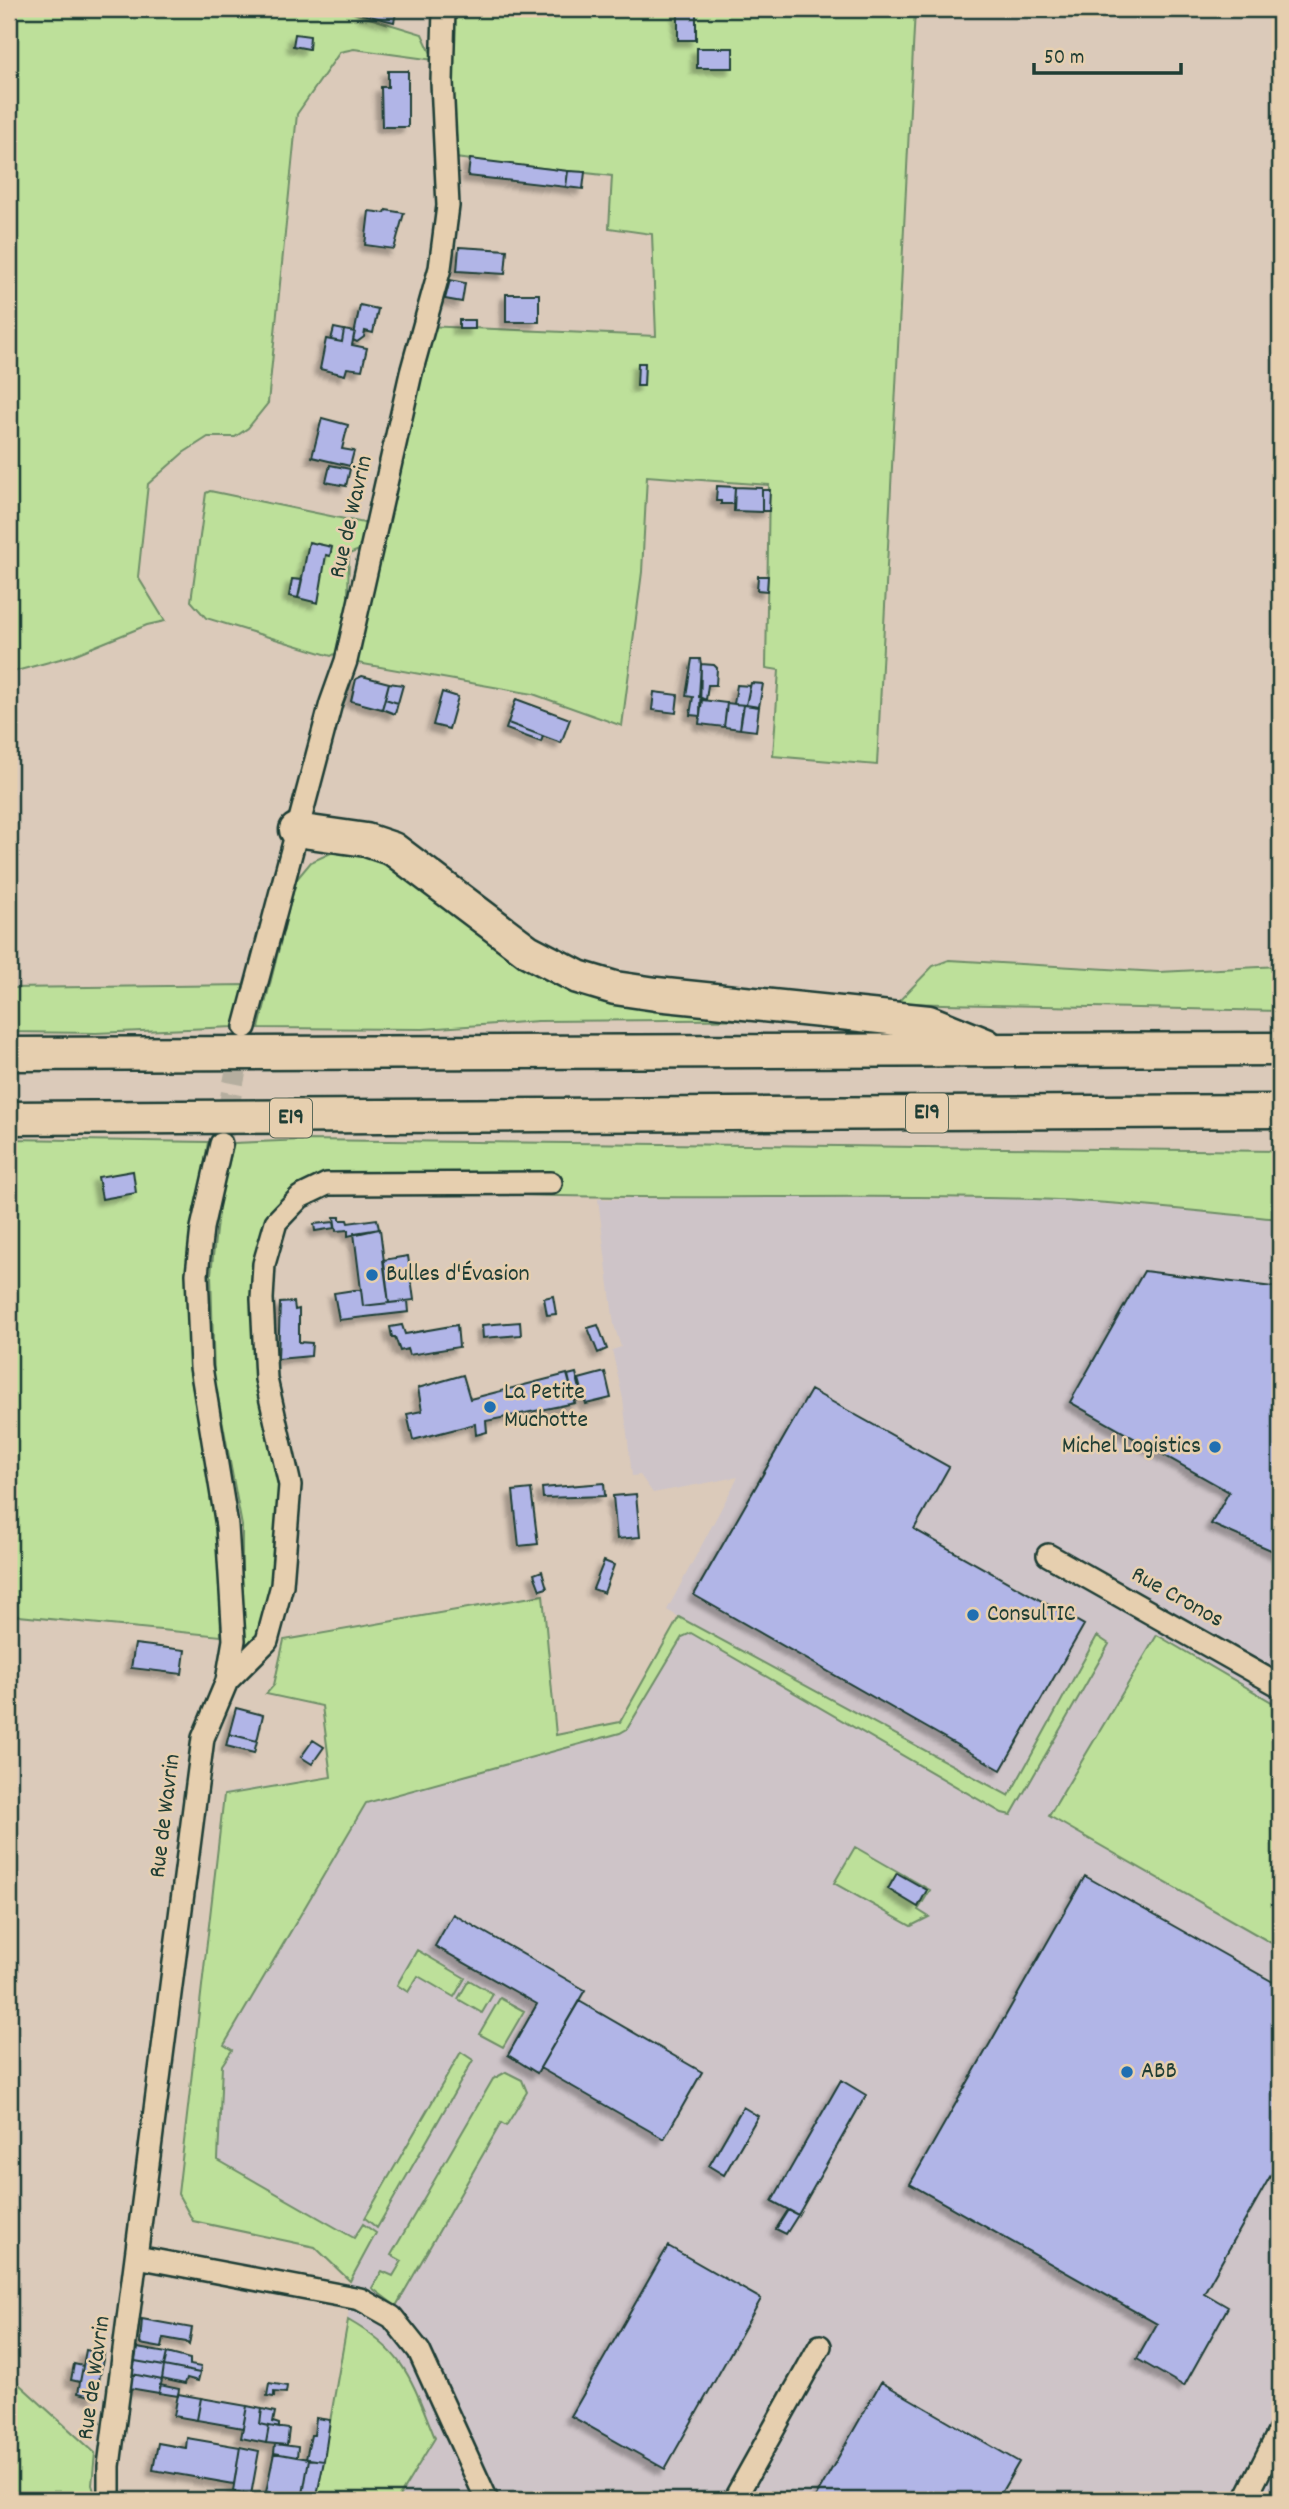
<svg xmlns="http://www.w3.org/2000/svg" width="1289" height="2509" font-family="Dekko,sans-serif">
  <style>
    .built { fill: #cec4c8 }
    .green { fill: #bde09a; stroke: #6e8e67; stroke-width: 2 }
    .building { fill: #b1b5e7; stroke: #1f3d34; stroke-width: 2; filter: url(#shadow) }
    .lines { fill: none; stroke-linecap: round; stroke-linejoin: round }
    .minor-tunnel { stroke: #b5ae9f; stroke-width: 21; stroke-dasharray: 21 10; stroke-linecap: butt }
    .minor-casing { stroke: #1f3d34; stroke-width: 26 }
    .highway-casing { stroke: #1f3d34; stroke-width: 37 }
    .minor { stroke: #e6cfaf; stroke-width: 21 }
    .highway { stroke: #e6cfaf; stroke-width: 32 }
    .poi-dot { fill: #1f6fb2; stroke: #e6cfaf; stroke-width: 2.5 }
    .labels { text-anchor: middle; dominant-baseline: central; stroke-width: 5; stroke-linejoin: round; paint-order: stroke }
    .shield { fill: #e6cfaf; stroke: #5b6959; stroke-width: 2 }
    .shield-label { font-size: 23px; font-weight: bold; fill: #1f3d34 }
    .street-label { font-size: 24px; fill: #1f3d34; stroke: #e6cfaf }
    .poi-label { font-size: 24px; fill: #1f3d34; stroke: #e6cfaf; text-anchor: start }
  </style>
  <defs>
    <filter id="shadow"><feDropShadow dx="-5.5" dy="5.5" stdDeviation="2" flood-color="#0004"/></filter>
  </defs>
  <rect width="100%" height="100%" fill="#dbcaba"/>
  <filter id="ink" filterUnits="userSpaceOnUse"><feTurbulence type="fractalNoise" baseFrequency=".0143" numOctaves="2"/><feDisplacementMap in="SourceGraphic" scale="14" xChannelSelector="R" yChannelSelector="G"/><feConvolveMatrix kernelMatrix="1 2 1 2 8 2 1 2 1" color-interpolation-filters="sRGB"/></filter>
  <g filter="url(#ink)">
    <path class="built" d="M816,1197L1059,1200L1280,1219V2500H316L348,2320L350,2281L315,2247L193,2221L178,2194L225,1793L331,1777L621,1722L679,1617L667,1610L738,1477L653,1493L640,1475L632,1476L623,1399L612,1350L621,1347L614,1325L598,1199Z"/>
    <path class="green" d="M9,9H347L350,12L422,34L434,60L354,49L340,52L297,114L268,403L248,428L235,437H208L183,453L148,484L138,577L165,621L147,625L71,656L9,673Z
      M444,9H915L877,765L773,756L779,670L766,668L769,485L647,476L642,572L622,726L533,694L346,661L425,326L656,336L652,234L609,228L612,176L446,157Z
      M210,491L369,524L367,547L349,554L348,596L354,602L343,649L331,656L206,618L191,601L206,493Z
      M344,847L375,848L509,947L799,1019L538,1021L423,1029L259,1028L296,880L311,862Z
      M949,960L1159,972L1280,966V1011L897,1003L933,966Z
      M248,985L233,1027L96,1033L9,1032V988Z
      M9,1139L208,1142L187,1271L190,1374L218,1523L221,1636L9,1615Z
      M303,1140L1280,1151V1219C1207,1213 1132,1203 1058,1200C811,1190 563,1209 316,1181L264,1235L281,1464L275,1581L260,1637L247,1653L242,1645V1526L214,1376L211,1274L220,1195L234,1143Z
      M543,1595L556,1735L620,1722L679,1617L1009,1796L1097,1636L1109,1644L1011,1815L1002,1813L691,1633L682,1637L627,1729L620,1733L366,1803L224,2045L232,2050L222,2065L218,2160L354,2238L363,2224L376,2233L350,2281L315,2247L193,2221L178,2194L224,1795L331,1777L322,1706L266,1694L274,1685L284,1640Z
      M1157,1635L1280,1707V1948L1049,1816Z
      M855,1847L930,1890L918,1910L929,1917L911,1926L834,1883Z
      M417,1950L465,1978L454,1997L418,1976L408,1992L397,1985Z
      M469,1980L493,1994L482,2013L458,1999Z
      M500,1998L524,2011L503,2047L479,2034Z
      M461,2052L473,2060L377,2228L365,2218Z
      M506,2072L522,2080L527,2092L506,2126L501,2123L396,2306L372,2288L382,2271L393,2276L402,2261L391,2255L493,2079Z
      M348,2320C406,2353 411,2379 435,2438L397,2500H316Z
      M9,2375L95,2453L92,2485L97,2500L9,2498Z"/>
    <path class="building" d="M363,9H397L394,22L362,14Z
      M696,12V40H678V13Z
      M295,34L310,36L309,49L293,46Z
      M697,48H733V68H697Z
      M388,71H408V127H382L381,87H388Z
      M470,159L568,171L566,187L468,176Z
      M568,171L585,172L583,189L566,187Z
      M386,210L404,213L394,249L365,245L369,211L385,213Z
      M459,247L507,250L505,274L457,271Z
      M450,280L465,283L462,302L445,299Z
      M506,294H539V322H506Z
      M360,305L378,309L373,333L365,331L364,337L357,342L353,340Z
      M459,320H475V329H459Z
      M334,328L344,330L342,342L331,340Z
      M344,330L355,332L352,345L367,348L362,370L347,368L345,375L320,369L326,339L342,342Z
      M638,363H645L644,386H637Z
      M322,418L348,425L342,449L354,451L350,466L312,457Z
      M330,465L350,469L346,486L326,482Z
      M717,486L735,487L734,504H721V501H716Z
      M735,487L762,488V512L734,511Z
      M762,490H770L769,511H762Z
      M309,542L332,547L330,556L326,555L318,603L298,598Z
      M758,576H768L767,591L757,590Z
      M292,579L302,580L298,598L289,596Z
      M692,659H700L701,664L700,716L690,715L693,697L686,696Z
      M701,664L714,665L717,668L716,685H708L706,700L699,697Z
      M362,676L389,683L382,709L351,701L356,679Z
      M389,683L403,685L398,703L385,699Z
      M751,683L763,684L759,707L746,705Z
      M737,685L750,686L746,705L734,704Z
      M442,692L458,697L449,729L433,725Z
      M654,692L678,695L676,713L652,710Z
      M385,699L398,703L395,714L382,709Z
      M516,699L570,719L561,743L508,723Z
      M702,700L727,703L724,727L699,724Z
      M727,703L743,705L740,729L724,727Z
      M744,705L759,707L756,731L740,729Z
      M508,723L543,736L541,742L506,729Z
      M133,1171L136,1193L102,1199L98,1177Z
      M334,1217H340V1220H347L348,1223L377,1219L379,1229L348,1236V1230L336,1231Z
      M334,1222L335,1228L315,1231L314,1224Z
      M380,1229L389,1303L363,1306L354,1233Z
      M408,1256L414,1300L389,1303L383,1260Z
      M1144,1271L1280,1288V1554L1211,1524L1229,1492L1070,1402Z
      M361,1289L363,1306L408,1301L409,1312L339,1320L334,1293Z
      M553,1296L556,1314L547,1315L544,1298Z
      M294,1302L295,1310L299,1309V1342L312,1343L311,1356L278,1359L280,1303Z
      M520,1322L521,1335L483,1338L482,1325Z
      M402,1325L405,1334L457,1325L459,1347L409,1355L407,1349L400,1351L395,1337H392L390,1327Z
      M598,1325L607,1349L598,1353L588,1328Z
      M605,1372L611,1398L586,1404L579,1379Z
      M576,1373L582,1398L574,1401L568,1375Z
      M567,1374L575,1403L486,1421L487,1432L476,1435L475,1424L413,1440L407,1414L422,1411L418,1388L463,1375L470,1399Z
      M811,1390L949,1467L914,1529L1084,1625L1001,1770L694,1595Z
      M604,1483L605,1496L543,1498L542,1488Z
      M531,1489L538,1544L519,1546L513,1491Z
      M636,1494L640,1537L617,1539L613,1496Z
      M604,1561L614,1565L604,1593L593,1589Z
      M542,1571L547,1588L540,1590L534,1574Z
      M135,1644L185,1650L182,1674L131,1668Z
      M236,1708L263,1715L257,1741L229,1734Z
      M229,1734L257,1741L254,1753L226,1746Z
      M313,1740L324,1747L312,1764L301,1757Z
      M897,1873L927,1890L918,1907L888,1889Z
      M1085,1876L1280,1986V2159L1204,2293L1228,2307L1184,2386L1137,2359L1157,2324L910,2184Z
      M453,1914L585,1990L537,2073L508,2055L537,2004L435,1946Z
      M579,2001L702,2072L664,2139L540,2068Z
      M841,2080L866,2095L798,2215L772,2201Z
      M743,2107L758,2116L724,2175L709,2166Z
      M788,2210L798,2215L786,2234L776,2229Z
      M668,2246L761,2299L665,2469L571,2416Z
      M142,2319L192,2328L189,2345L186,2342L164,2338L162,2348L140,2344Z
      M137,2348L167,2353L164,2366L135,2361Z
      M86,2350L104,2354L96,2397L78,2393Z
      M167,2353L190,2359V2365L201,2367L200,2373L164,2366Z
      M135,2361L164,2366L162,2380L132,2374Z
      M74,2364L83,2366L80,2382L71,2380Z
      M164,2366L200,2373L198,2381L187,2378L185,2384L162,2379Z
      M132,2374L162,2380L159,2393L129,2388Z
      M881,2382L1019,2462L997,2500H814Z
      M269,2383L287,2386L286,2393L274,2392V2397L267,2396Z
      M160,2385L179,2389L178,2396L159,2393Z
      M178,2394L201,2398L197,2420L174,2416Z
      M201,2398L247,2406L243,2428L197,2420Z
      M247,2406L262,2409L260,2424L269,2426L266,2443L241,2438Z
      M262,2409L275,2412L273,2422L279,2424V2428L260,2424Z
      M316,2418L330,2420L324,2461L306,2459L311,2435H314Z
      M269,2426L289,2429L287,2445L266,2443Z
      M187,2438L240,2447L234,2484L153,2470L158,2443L186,2448Z
      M275,2444L298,2447L297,2457L274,2453Z
      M240,2447L259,2451L251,2495L233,2491Z
      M274,2453L309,2459L302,2500L265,2497Z
      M309,2459L324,2461L316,2500H302Z"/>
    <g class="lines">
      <path class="minor-tunnel" d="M221,1144L245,1027"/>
      <defs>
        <path id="minor" d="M245,1027L331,703L346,661L411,373L440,268L448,206L442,82L444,9
          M1048,1555L1280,1686
          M227,1681L267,1641L282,1585L290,1485L266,1379L262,1299L264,1264L276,1222L300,1197L327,1184L551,1183
          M137,2257L360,2299L392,2317L419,2351L487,2500
          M109,2500V2466L203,1738L227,1681L234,1640L227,1526L201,1367L197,1274L202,1228L221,1144
          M734,2500L820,2346
          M1245,2500L1280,2430"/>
        <path id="highway" d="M296,830L366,840L393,849L528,951L578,977L615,988L656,994L929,1022L986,1045
          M9,1054L1280,1049
          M9,1118L1280,1111"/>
      </defs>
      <use href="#minor" class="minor-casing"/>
      <use href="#highway" class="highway-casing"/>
      <use href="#minor" class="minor"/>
      <use href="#highway" class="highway"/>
    </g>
  </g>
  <g class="poi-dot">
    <circle cx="372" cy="1275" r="7"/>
    <circle cx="490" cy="1407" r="7"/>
    <circle cx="1215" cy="1447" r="7"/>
    <circle cx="973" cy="1615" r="7"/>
    <circle cx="1127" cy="2072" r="7"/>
  </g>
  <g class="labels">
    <g class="shield">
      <rect x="906" y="1093.5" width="42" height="39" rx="5"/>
      <rect x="270" y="1098.5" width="42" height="39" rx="5"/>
    </g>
    <g class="shield-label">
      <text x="927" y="1113">E19</text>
      <text x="291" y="1118">E19</text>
    </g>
    <g class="street-label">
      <text transform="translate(352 517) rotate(-77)">Rue de Wavrin</text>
      <text transform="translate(1177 1598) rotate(29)">Rue Cronos</text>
      <text transform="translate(166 1816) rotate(-83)">Rue de Wavrin</text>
      <text transform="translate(95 2378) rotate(-82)">Rue de Wavrin</text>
    </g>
    <g class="poi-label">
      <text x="386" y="1275">Bulles d'Évasion</text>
      <text x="504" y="1393">La Petite<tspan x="504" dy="28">Muchotte</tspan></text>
      <text x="1201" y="1447" text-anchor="end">Michel Logistics</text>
      <text x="987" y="1615">ConsulTIC</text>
      <text x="1141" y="2072">ABB</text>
    </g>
  </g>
  <rect width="1289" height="2509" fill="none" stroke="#e6cfaf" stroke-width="35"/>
  <rect x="18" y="18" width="1254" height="2474" fill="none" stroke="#1f3d34" stroke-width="2.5" filter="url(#ink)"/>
  <path d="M1034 63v10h147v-10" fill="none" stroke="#1f3d34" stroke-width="3.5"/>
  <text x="1044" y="63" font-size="21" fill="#1f3d34" stroke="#e6cfaf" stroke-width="5" paint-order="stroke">50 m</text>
</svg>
